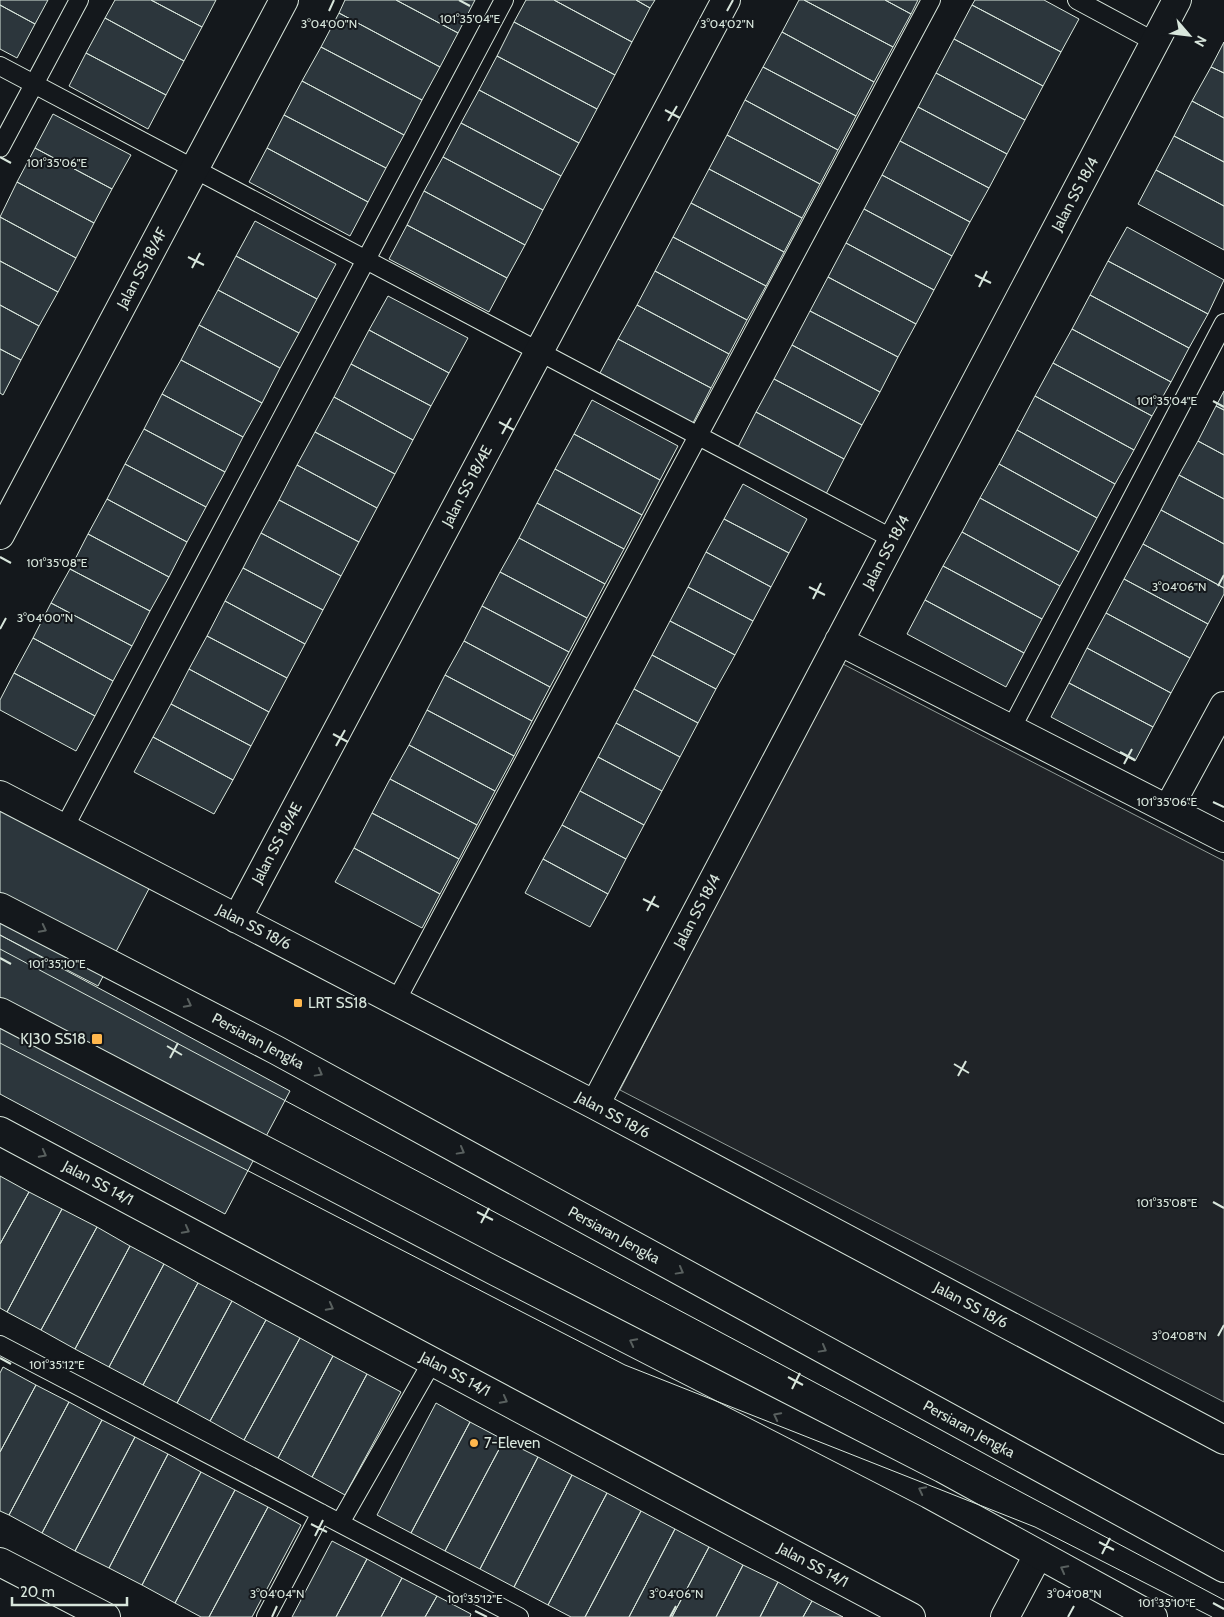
<svg xmlns="http://www.w3.org/2000/svg" width="1224" height="1617" font-family="Cabin,sans-serif">
  <style>
    .green { fill: #202428; stroke: #939e99 }
    .building { fill: #2c363c; stroke: #d8e6dc }
    .lines { fill: none; stroke-linecap: round; stroke-linejoin: round }
    .service-casing { stroke: #d8e6dc; stroke-width: 20 }
    .minor-casing { stroke: #d8e6dc; stroke-width: 30 }
    .secondary-casing { stroke: #d8e6dc; stroke-width: 30 }
    .service { stroke: #14181c; stroke-width: 18 }
    .minor { stroke: #14181c; stroke-width: 28 }
    .secondary { stroke: #14181c; stroke-width: 28 }
    .tram { stroke: #d8e6dc; stroke-width: 1 }
    .oneway { stroke: #59605f }
    .ticks { fill: none; stroke: #d8e6dc; stroke-width: 2 }
    .poi-dot { fill: #ffb74d; stroke: #14181c; stroke-width: 2 }
    .labels { text-anchor: middle; dominant-baseline: central; stroke-width: 4; stroke-linejoin: round; paint-order: stroke }
    .street-label { font-size: 15px; fill: #d8e6dc; stroke: #14181c }
    .poi-label { font-size: 15px; fill: #d8e6dc; stroke: #14181c; text-anchor: start }
    .ticks-label { font-size: 12px; text-anchor: middle; fill: #d8e6dc; stroke: #14181c; stroke-width: 4; stroke-linejoin: round; paint-order: stroke }
  </style>
  <rect width="100%" height="100%" fill="#14181c"/>
  <path class="green" d="M841,663L1224,861V1402L620,1090Z"/>
  <path class="building" d="M0,0H48L35,24L0,5Z
    M115,0H151L202,27L184,61L105,18Z
    M151,0H216L202,27Z
    M345,0H396L458,33L440,67L339,13Z
    M396,0H475L458,33Z
    M526,0H554L632,42L615,75L514,22Z
    M554,0H636L650,8L632,42Z
    M636,0H655L650,8Z
    M799,0H804L893,47L874,82L782,32Z
    M804,0H885L911,14L893,47Z
    M885,0H918L911,14Z
    M975,0H1044L1079,19L1061,52L972,5Z
    M0,5L35,24L17,58L0,49Z
    M972,5L1061,52L1043,86L954,39Z
    M339,13L440,67L422,100L321,47Z
    M105,18L184,61L166,95L86,53Z
    M514,22L615,75L597,109L497,56Z
    M782,32L874,82L856,116L763,67Z
    M954,39L1043,86L1025,120L936,73Z
    M1224,42V73L1211,67Z
    M321,47L422,100L404,135L302,81Z
    M86,53L166,95L148,129L69,86Z
    M497,56L597,109L579,143L479,90Z
    M763,67L856,116L838,150L745,100Z
    M1211,67L1224,73V118L1192,101Z
    M936,73L1025,120L1007,154L918,107Z
    M302,81L404,135L386,168L284,115Z
    M479,90L579,143L561,176L461,123Z
    M745,100L838,150L820,184L727,135Z
    M1192,101L1224,118V162L1174,136Z
    M918,107L1007,154L989,188L900,141Z
    M53,114L131,155L112,189L35,148Z
    M284,115L386,168L368,202L267,148Z
    M461,123L561,176L543,210L443,157Z
    M727,135L820,184L802,218L709,169Z
    M1174,136L1224,162V206L1156,170Z
    M900,141L989,188L970,222L882,175Z
    M35,148L112,189L94,223L17,182Z
    M267,148L368,202L350,236L249,182Z
    M443,157L543,210L525,245L424,191Z
    M709,169L802,218L784,252L691,203Z
    M1156,170L1224,206V250L1138,204Z
    M882,175L970,222L952,256L864,209Z
    M17,182L94,223L76,258L0,217Z
    M424,191L525,245L507,278L407,225Z
    M691,203L784,252L766,286L673,237Z
    M864,209L952,256L934,290L846,243Z
    M0,217L76,258L58,292L0,261Z
    M255,221L336,264L317,299L236,256Z
    M407,225L507,278L489,312L389,259Z
    M1127,227L1224,280L1208,314L1108,261Z
    M673,237L766,286L747,320L655,271Z
    M846,243L934,290L916,324L828,277Z
    M236,256L317,299L299,333L218,290Z
    M0,261L58,292L39,326L0,305Z
    M1108,261L1208,314L1189,348L1090,295Z
    M655,271L747,320L729,354L637,305Z
    M828,277L916,324L898,357L810,311Z
    M218,290L299,333L280,368L199,325Z
    M1090,295L1189,348L1171,382L1072,329Z
    M388,296L468,338L449,373L369,330Z
    M0,305L39,326L21,360L0,349Z
    M637,305L729,354L711,388L618,339Z
    M810,311L898,357L880,392L792,345Z
    M199,325L280,368L262,403L181,360Z
    M1072,329L1171,382L1152,416L1053,363Z
    M369,330L449,373L431,406L351,364Z
    M618,339L711,388L693,423L600,373Z
    M792,345L880,392L862,425L774,379Z
    M0,349L21,360L3,395L0,393Z
    M181,360L262,403L243,437L162,394Z
    M1053,363L1152,416L1134,450L1035,396Z
    M351,364L431,406L413,440L334,397Z
    M774,379L862,425L844,459L756,412Z
    M1224,391V410L1216,406Z
    M162,394L243,437L225,472L144,429Z
    M1035,396L1134,450L1115,484L1017,430Z
    M334,397L413,440L395,474L315,432Z
    M592,400L678,446L660,480L574,434Z
    M1216,406L1224,410V455L1198,441Z
    M756,412L844,459L826,494L738,447Z
    M144,429L225,472L206,507L125,464Z
    M1017,430L1115,484L1097,518L999,464Z
    M315,432L395,474L377,508L297,465Z
    M574,434L660,480L642,515L555,469Z
    M1198,441L1224,455V499L1179,475Z
    M125,464L206,507L187,542L107,499Z
    M999,464L1097,518L1079,552L980,498Z
    M297,465L377,508L359,542L279,500Z
    M555,469L642,515L624,549L537,503Z
    M1179,475L1224,499V544L1161,510Z
    M743,484L807,519L789,553L724,519Z
    M980,498L1079,552L1060,586L962,532Z
    M107,499L187,542L169,577L88,534Z
    M279,500L359,542L341,576L261,533Z
    M537,503L624,549L605,584L519,538Z
    M1161,510L1224,544V588L1143,544Z
    M724,519L789,553L771,587L706,552Z
    M962,532L1060,586L1042,619L943,566Z
    M261,533L341,576L323,610L243,568Z
    M88,534L169,577L150,611L70,569Z
    M519,538L605,584L587,618L500,572Z
    M1143,544L1224,588V594L1208,624L1124,579Z
    M706,552L771,587L753,621L688,587Z
    M943,566L1042,619L1024,653L925,600Z
    M243,568L323,610L305,644L225,601Z
    M70,569L150,611L132,646L51,603Z
    M500,572L587,618L569,652L482,606Z
    M1124,579L1208,624L1190,658L1106,613Z
    M688,587L753,621L735,655L670,621Z
    M925,600L1024,653L1006,687L907,634Z
    M225,601L305,644L287,678L207,636Z
    M51,603L132,646L113,681L33,638Z
    M482,606L569,652L550,687L464,641Z
    M1106,613L1190,658L1171,693L1087,648Z
    M670,621L735,655L716,689L652,655Z
    M207,636L287,678L269,712L189,669Z
    M33,638L113,681L95,716L14,673Z
    M464,641L550,687L532,721L445,675Z
    M1087,648L1171,693L1153,727L1069,683Z
    M652,655L716,689L698,723L634,689Z
    M189,669L269,712L251,746L171,704Z
    M14,673L95,716L76,751L0,710V700Z
    M445,675L532,721L514,756L427,710Z
    M1069,683L1153,727L1135,761L1051,717Z
    M634,689L698,723L680,757L616,723Z
    M171,704L251,746L233,780L153,737Z
    M427,710L514,756L495,791L409,745Z
    M616,723L680,757L662,791L598,757Z
    M153,737L233,780L214,814L134,772Z
    M409,745L495,791L477,825L390,779Z
    M598,757L662,791L644,825L580,791Z
    M390,779L477,825L459,859L372,813Z
    M580,791L644,825L626,859L562,825Z
    M0,803L152,883L98,986L0,935Z
    M372,813L459,859L440,894L354,848Z
    M562,825L626,859L608,894L543,859Z
    M354,848L440,894L422,928L335,882Z
    M543,859L608,894L590,927L525,893Z
    M0,935L290,1091L225,1214L0,1094Z
    M0,1176L29,1192L0,1244Z
    M29,1192L62,1209L7,1312L0,1308V1244Z
    M62,1209L97,1227L41,1330L7,1312Z
    M97,1227L130,1246L75,1349L41,1330Z
    M130,1246L164,1264L109,1367L75,1349Z
    M164,1264L198,1283L143,1385L109,1367Z
    M198,1283L232,1301L177,1403L143,1385Z
    M232,1301L266,1320L210,1421L177,1403Z
    M266,1320L300,1338L244,1440L210,1421Z
    M300,1338L333,1356L278,1458L244,1440Z
    M333,1356L367,1374L312,1477L278,1458Z
    M3,1367L36,1385L0,1452V1373Z
    M367,1374L401,1392L345,1495L312,1477Z
    M36,1385L69,1402L9,1515L0,1511V1452Z
    M69,1402L102,1420L42,1533L9,1515Z
    M436,1403L470,1422L411,1533L377,1515Z
    M102,1420L135,1437L75,1551L42,1533Z
    M470,1422L504,1440L445,1551L411,1533Z
    M135,1437L168,1454L109,1568L75,1551Z
    M504,1440L538,1457L480,1569L445,1551Z
    M168,1454L201,1472L142,1585L109,1568Z
    M538,1457L572,1475L514,1587L480,1569Z
    M201,1472L235,1490L175,1603L142,1585Z
    M572,1475L607,1493L548,1605L514,1587Z
    M235,1490L268,1507L209,1617H201L175,1603Z
    M607,1493L641,1511L585,1617H571L548,1605Z
    M268,1507L301,1525L252,1617H209Z
    M641,1511L675,1529L629,1617H585Z
    M675,1529L709,1547L672,1617H629Z
    M332,1541L367,1559L336,1617H292Z
    M709,1547L743,1565L716,1617H672Z
    M367,1559L402,1578L381,1617H336Z
    M743,1565L778,1582L760,1617H716Z
    M402,1578L437,1596L425,1617H381Z
    M778,1582L812,1601L803,1617H760Z
    M437,1596L471,1614L470,1617H425Z
    M812,1601L843,1617H803Z"/>
  <g class="lines">
    <defs>
      <path id="service" d="M1077,0L1155,42
        M0,66L893,539
        M0,148L79,0
        M1011,729L1224,323
        M64,828L504,0
        M396,1001L931,0
        M0,1345L519,1617
        M340,1523L432,1362
        M266,1617L321,1513"/>
      <path id="minor" d="M0,535L284,0
        M839,641L1224,838
        M0,795L595,1105L1224,1440
        M1168,809L1224,706
        M237,919L726,0
        M595,1105L1177,0
        M0,1131L911,1617
        M0,1562L106,1617
        M1005,1617L1038,1555"/>
      <path id="secondary" d="M0,907L276,1050L1224,1568
        M0,1012L495,1271L929,1494L1153,1617"/>
    </defs>
    <use href="#service" class="service-casing"/>
    <use href="#minor" class="minor-casing"/>
    <use href="#secondary" class="secondary-casing"/>
    <use href="#service" class="service"/>
    <use href="#minor" class="minor"/>
    <use href="#secondary" class="secondary"/>
    <path class="tram" d="M0,949L1224,1600
      M0,1043L625,1365L1035,1527L1212,1617"/>
  </g>
  <defs><path id="oneway-chevron" d="M-2-3.5L2.5 0L-2 3.5" fill="none" stroke-width="1.6" stroke-linecap="round" stroke-linejoin="round" transform="scale(1.25)"/></defs>
  <g class="oneway">
    <use href="#oneway-chevron" transform="translate(43 929) rotate(27)"/>
    <use href="#oneway-chevron" transform="translate(188 1004) rotate(27)"/>
    <use href="#oneway-chevron" transform="translate(319 1073) rotate(29)"/>
    <use href="#oneway-chevron" transform="translate(461 1151) rotate(29)"/>
    <use href="#oneway-chevron" transform="translate(43 1154) rotate(28)"/>
    <use href="#oneway-chevron" transform="translate(186 1230) rotate(28)"/>
    <use href="#oneway-chevron" transform="translate(680 1271) rotate(29)"/>
    <use href="#oneway-chevron" transform="translate(330 1307) rotate(28)"/>
    <use href="#oneway-chevron" transform="translate(633 1342) rotate(-153)"/>
    <use href="#oneway-chevron" transform="translate(823 1349) rotate(29)"/>
    <use href="#oneway-chevron" transform="translate(504 1400) rotate(28)"/>
    <use href="#oneway-chevron" transform="translate(777 1416) rotate(-153)"/>
    <use href="#oneway-chevron" transform="translate(922 1490) rotate(-153)"/>
    <use href="#oneway-chevron" transform="translate(1064 1569) rotate(-152)"/>
  </g>
  <path class="ticks" d="M459,0L470,6M329,11L334,0M727,11L733,0M665,110L680,118M668,121L677,106M0,157L11,163M188,257L204,265M192,268L200,253M975,275L991,283M979,287L987,271M1213,401L1224,407M499,422L514,430M502,434L511,418M0,557L11,563M1218,586L1224,575M809,587L825,595M813,599L821,583M0,629L6,618M333,734L348,742M336,746L345,730M1120,752L1135,760M1124,764L1132,749M1213,802L1224,807M643,899L659,907M647,911L655,896M0,958L11,964M167,1046L182,1055M170,1058L178,1043M954,1064L969,1073M958,1076L966,1061M1213,1202L1224,1208M477,1212L493,1220M481,1223L489,1208M1218,1336L1224,1325M0,1358L11,1364M788,1377L803,1385M792,1389L800,1373M311,1524L327,1532M315,1536L323,1520M1099,1542L1114,1550M1102,1554L1110,1538M1213,1603L1224,1609M475,1611L487,1617M272,1617L277,1606M670,1617L676,1606M1068,1617L1074,1606"/>
  <g class="poi-dot">
    <rect x="293" y="998" width="10" height="10" rx="2.5"/>
    <rect x="91" y="1033" width="12" height="12" rx="2.5"/>
    <circle cx="474" cy="1443" r="5"/>
  </g>
  <g class="labels">
    <g class="street-label">
      <text transform="translate(1075 194) rotate(-62)">Jalan SS 18/4</text>
      <text transform="translate(142 268) rotate(-62)">Jalan SS 18/4F</text>
      <text transform="translate(467 486) rotate(-62)">Jalan SS 18/4E</text>
      <text transform="translate(886 552) rotate(-62)">Jalan SS 18/4</text>
      <text transform="translate(277 843) rotate(-62)">Jalan SS 18/4E</text>
      <text transform="translate(697 911) rotate(-62)">Jalan SS 18/4</text>
      <text transform="translate(254 927) rotate(27)">Jalan SS 18/6</text>
      <text transform="translate(258 1041) rotate(28)">Persiaran Jengka</text>
      <text transform="translate(613 1115) rotate(28)">Jalan SS 18/6</text>
      <text transform="translate(98 1183) rotate(28)">Jalan SS 14/1</text>
      <text transform="translate(614 1235) rotate(29)">Persiaran Jengka</text>
      <text transform="translate(971 1305) rotate(28)">Jalan SS 18/6</text>
      <text transform="translate(455 1374) rotate(28)">Jalan SS 14/1</text>
      <text transform="translate(969 1429) rotate(29)">Persiaran Jengka</text>
      <text transform="translate(813 1565) rotate(28)">Jalan SS 14/1</text>
    </g>
    <g class="poi-label">
      <text x="308" y="1003">LRT SS18</text>
      <text x="86" y="1039" text-anchor="end">KJ30 SS18</text>
      <text x="484" y="1443">7-Eleven</text>
    </g>
  </g>
  <g class="ticks-label">
    <text x="470" y="23">101°35'04"E</text>
    <text x="329" y="28">3°04'00"N</text>
    <text x="727" y="28">3°04'02"N</text>
    <text x="57" y="167">101°35'06"E</text>
    <text x="1167" y="405">101°35'04"E</text>
    <text x="57" y="567">101°35'08"E</text>
    <text x="1179" y="591">3°04'06"N</text>
    <text x="45" y="622">3°04'00"N</text>
    <text x="1167" y="806">101°35'06"E</text>
    <text x="57" y="968">101°35'10"E</text>
    <text x="1167" y="1207">101°35'08"E</text>
    <text x="1179" y="1340">3°04'08"N</text>
    <text x="57" y="1369">101°35'12"E</text>
    <text x="277" y="1598">3°04'04"N</text>
    <text x="676" y="1598">3°04'06"N</text>
    <text x="1074" y="1598">3°04'08"N</text>
    <text x="475" y="1603">101°35'12"E</text>
    <text x="1167" y="1607">101°35'10"E</text>
  </g>
  <g transform="translate(1189 35) rotate(118)" stroke="#14181c" stroke-width="4" paint-order="stroke">
  <path d="M0-4L9 19L0 12L-9 19Z" fill="#d8e6dc"/>
  <text y="-8" font-size="14" font-weight="bold" text-anchor="middle" fill="#d8e6dc">N</text>
  </g>
  <path d="M12 1597v8h115v-8" fill="none" stroke="#d8e6dc" stroke-width="2.5"/>
  <text x="20" y="1597" font-size="15" fill="#d8e6dc" stroke="#14181c" stroke-width="4" paint-order="stroke">20 m</text>
</svg>
